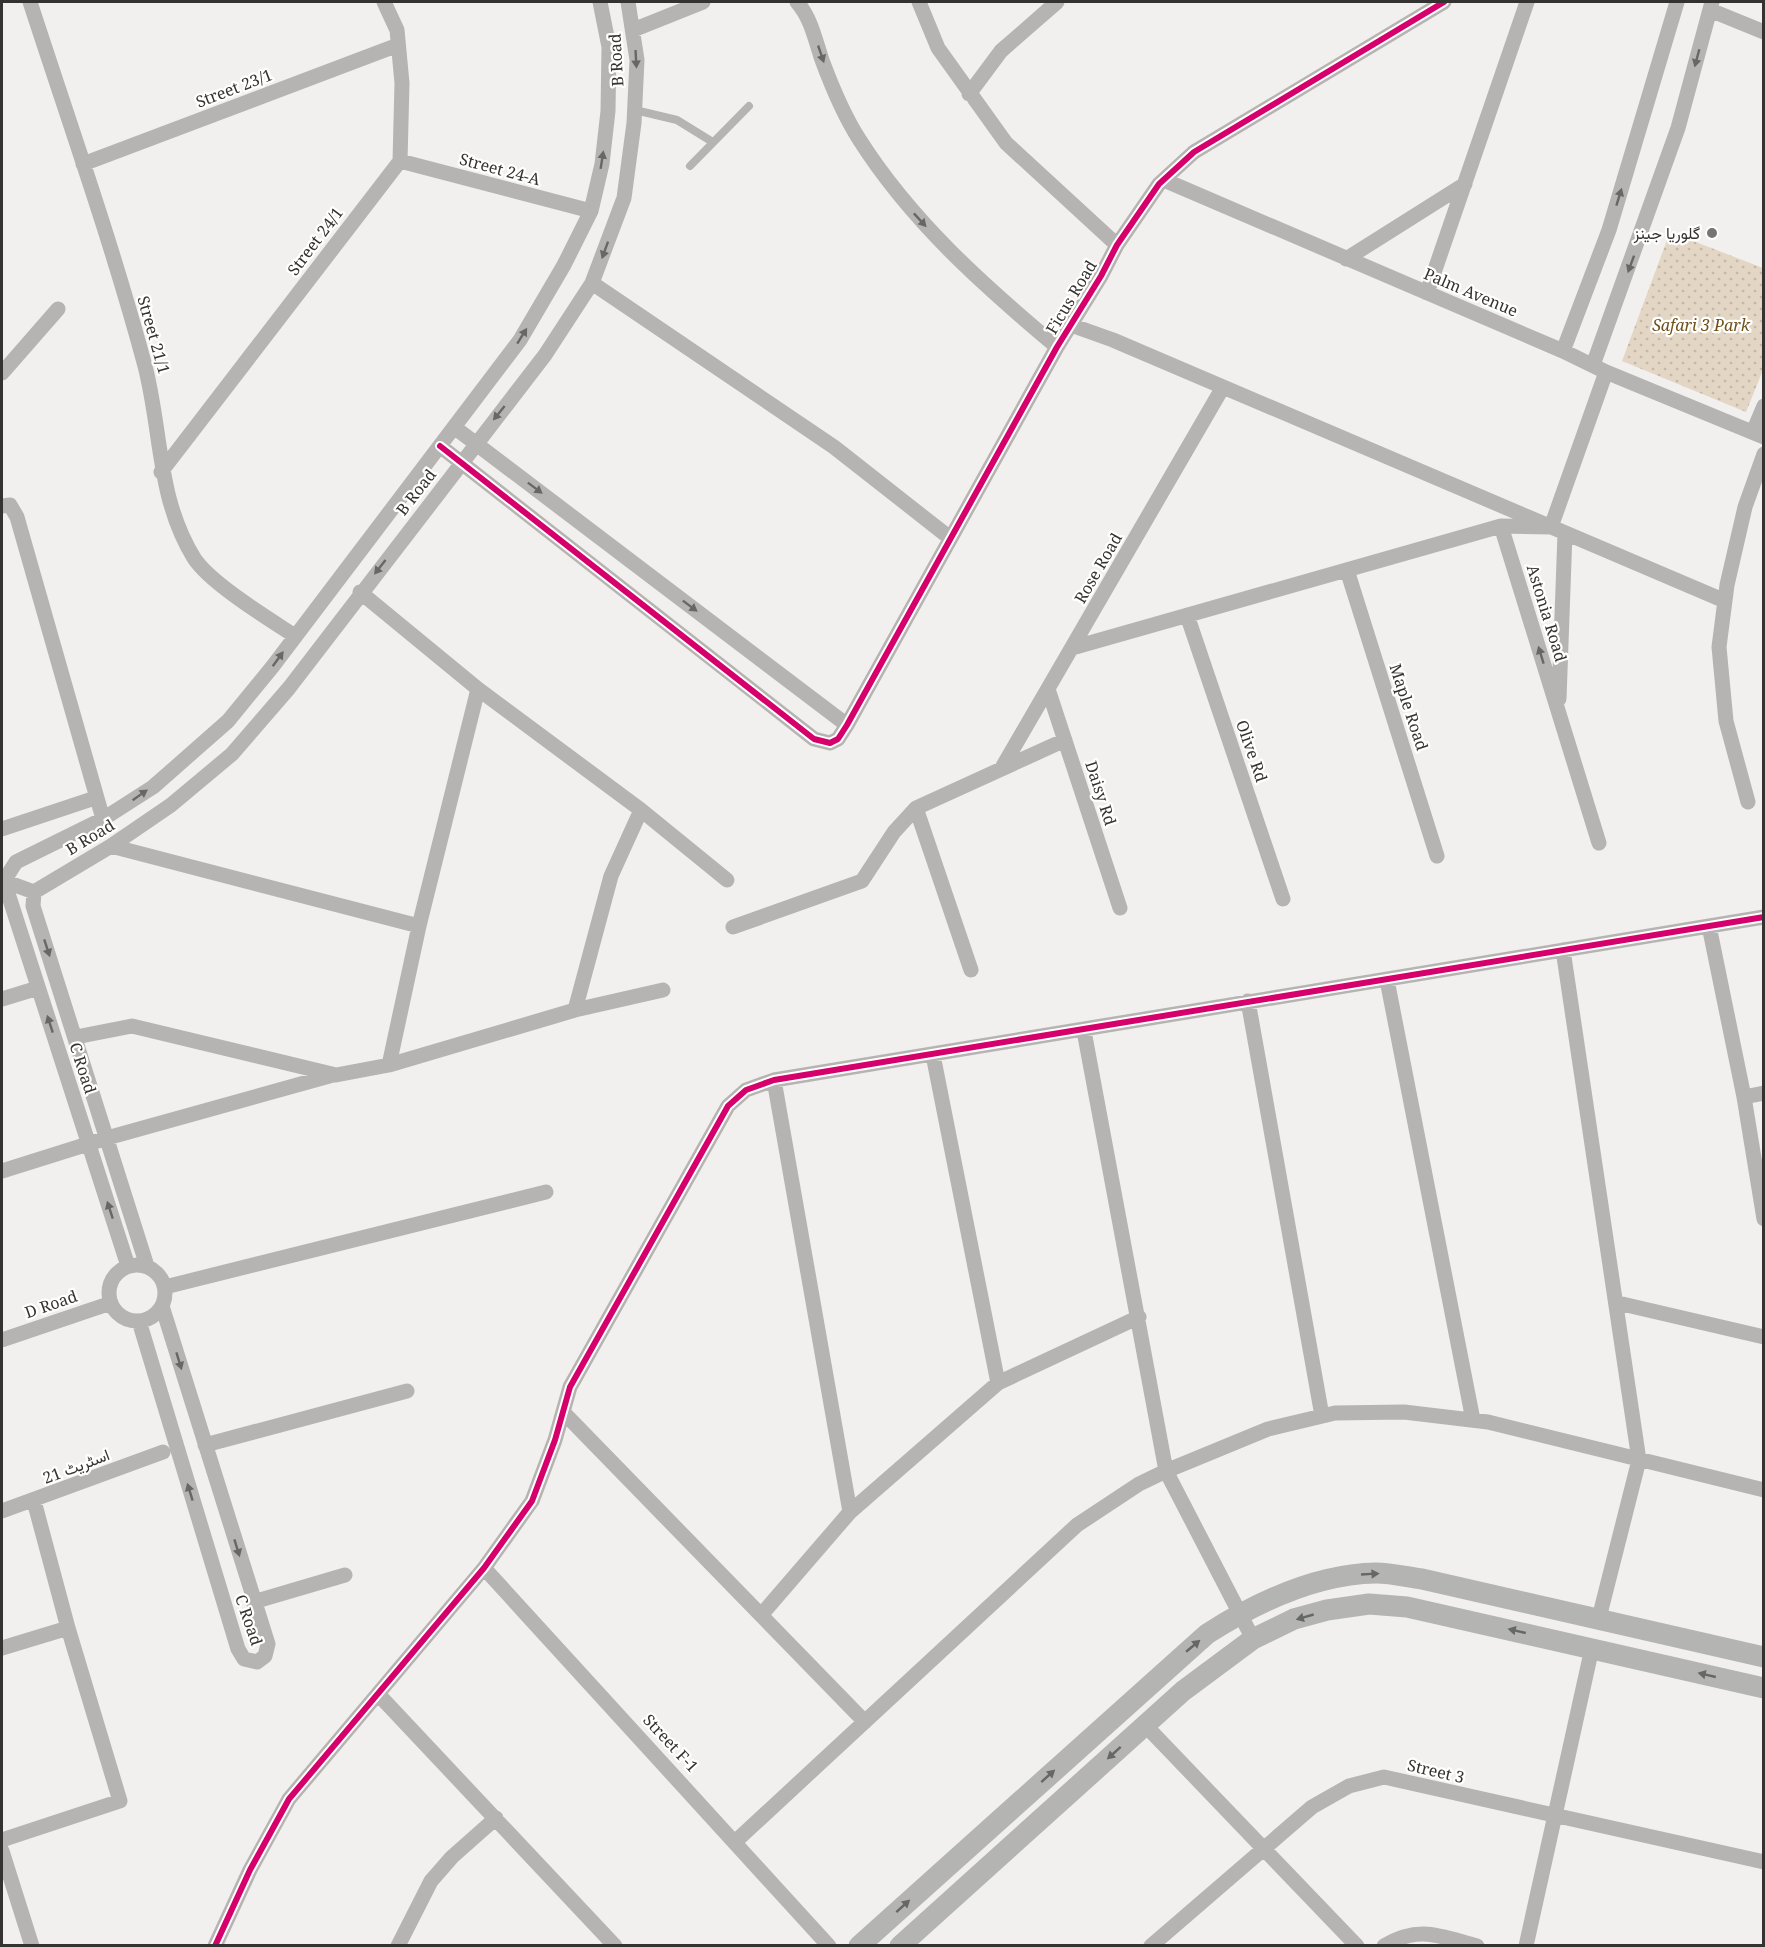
<svg xmlns="http://www.w3.org/2000/svg" width="1765" height="1947" font-family="'Noto Serif',Vazirmatn,serif">
  <style>
    .park { fill: url(#park-dots) }
    .lines { fill: none; stroke-linecap: round; stroke-linejoin: round }
    .lane { stroke: #b5b4b3; stroke-width: 8 }
    .street { stroke: #b5b4b3; stroke-width: 15 }
    .secondary { stroke: #b4b4b2; stroke-width: 21 }
    .cycleway-casing { stroke: #fffffe; stroke-width: 10 }
    .cycleway { stroke: #d6006c; stroke-width: 6 }
    .oneway { fill: #686765 }
    .oneway2 { fill: #676765 }
    .poi-dot { fill: #767573; stroke: #fffffe; stroke-width: 2 }
    .labels { text-anchor: middle; dominant-baseline: central; stroke-width: 4.5; stroke-linejoin: round; paint-order: stroke }
    .street-label { font-size: 16px; fill: #343331; stroke: #fffffe }
    .poi-label { font-size: 16px; fill: #343331; stroke: #fffffe; text-anchor: end }
    .park-label { font-size: 16px; font-style: italic; fill: #6f501b; stroke: #fffffe }
  </style>
  <defs>
    <pattern id="park-dots" width="8" height="8" patternUnits="userSpaceOnUse" patternTransform="scale(1.5)"><rect width="8" height="8" fill="#e3d6c4"/><path d="M2 2h.1M6 6h.1" fill="none" stroke="#c3b8a9" stroke-width="1.8" stroke-linecap="round"/></pattern>
  </defs>
  <rect width="100%" height="100%" fill="#f2f0ee"/>
  <path class="park" d="M1670,232L1763,268V370L1746,412L1622,361Z"/>
  <g class="lines">
    <path class="lane" d="M635,110L677,120L711,141
      M690,166L749,106"/>
    <path class="street" d="M30,2C69,122 112,243 145,366C162,432 157,498 194,558C210,583 269,619 295,636
      M797,2C811,18 815,39 822,60C832,87 843,114 859,139C911,221 983,285 1057,347
      M919,2L938,48L1006,143L1117,245
      M1710,10L1764,32
      M633,30L703,2
      M969,94L1001,51L1057,2
      M400,161L591,211
      M83,164L398,45
      M1164,180L1563,351L1606,372L1764,437
      M1346,259L1465,184
      M592,283L834,447L950,538
      M1427,293L1527,2
      M1071,325L1113,340L1725,601
      M1563,351L1609,230L1677,2
      M1593,365L1678,128L1712,2
      M2,373L58,309
      M454,427L847,725
      M1753,432L1764,406
      M440,446L814,739L830,743L838,739L847,725L1057,347L1101,276L1117,245L1159,184L1194,152L1444,2
      M161,472L400,161L402,83L397,30L384,2
      M2,506L10,505L17,517L103,819
      M1501,526L1599,843
      M1347,570L1437,856
      M360,592L478,689L641,810L727,880
      M1187,615L1283,899
      M1072,648L1501,526L1551,527L1606,372
      M1048,689L1120,908
      M1559,699L1565,533
      M1003,766L1223,387
      M1748,802L1726,721L1719,647L1727,585L1745,507L1764,454
      M2,829L95,798
      M111,846L419,926
      M4,881L16,862L103,819L153,787L228,721L273,666L520,340L564,265L591,211L602,164L608,111L609,47L600,2
      M4,881L128,1266
      M4,881L34,892
      M34,892L111,846L171,805L232,754L289,688L545,355L592,283L624,198L634,123L637,60L628,2
      M34,892L33,906L147,1266
      M1709,926L1744,1097L1764,1219
      M733,927L862,881L894,832L916,808
      M1563,950L1639,1460L1599,1618
      M971,970L916,808L1065,740
      M1387,980L1473,1420
      M2,999L38,988
      M1248,1001L1322,1416
      M575,1010L611,876L641,810
      M1084,1031L1166,1471L1253,1639
      M76,1037L132,1026L336,1075L389,1065L575,1010L663,990
      M933,1055L998,1383
      M389,1065L419,926L478,689
      M774,1080L850,1512
      M1744,1097L1764,1093
      M2,1171L107,1138L333,1075
      M109 1293a28 28 0 1 1 56 0a28 28 0 1 1-56 0Z
      M165,1287L546,1192
      M1618,1303L1764,1337
      M139,1321L238,1649L244,1659L257,1662L265,1656L268,1644L162,1306
      M2,1340L111,1303
      M564,1413L865,1722
      M205,1445L407,1391
      M2,1511L163,1452
      M484,1568L829,1946
      M253,1602L345,1575
      M762,1614L850,1512L998,1383L1139,1317
      M2,1648L68,1628
      M378,1694L615,1946
      M1145,1725L1357,1946
      M2,1840L120,1801L68,1628L34,1501
      M736,1841L1077,1525L1139,1484L1166,1471L1268,1429L1335,1413L1404,1412L1488,1422L1764,1490
      M2,1851L32,1946
      M215,1946L250,1870L289,1799L484,1568L532,1501L555,1440L570,1387L728,1106L746,1090L774,1080L1764,917
      M398,1946L431,1881L452,1857L496,1818
      M1151,1946L1312,1807L1349,1786L1384,1777L1764,1862
      M1384,1946C1419,1925 1440,1936 1477,1946
      M1526,1946L1592,1648"/>
    <path class="secondary" d="M859,1946L1207,1634C1257,1602 1315,1574 1376,1573C1391,1573 1407,1577 1422,1579L1764,1657
      M900,1946L1183,1691L1253,1639L1294,1619L1327,1610L1369,1604L1407,1607L1764,1688"/>
    <defs>
      <path id="cycleway" d="M440,446L814,739L830,743L838,739L847,725L1057,347L1101,276L1117,245L1159,184L1194,152L1444,2
        M215,1946L250,1870L289,1799L484,1568L532,1501L555,1440L570,1387L728,1106L746,1090L774,1080L1764,917"/>
    </defs>
    <use href="#cycleway" class="cycleway-casing"/>
    <use href="#cycleway" class="cycleway"/>
  </g>
  <defs><path id="oneway-solid" d="M-6-.8H1V-3.2L6.5 0L1 3.2V.8H-6Z" transform="scale(1.5)"/></defs>
  <g class="oneway">
    <use href="#oneway-solid" transform="translate(821 54) rotate(71)"/>
    <use href="#oneway-solid" transform="translate(1697 58) rotate(105)"/>
    <use href="#oneway-solid" transform="translate(636 59) rotate(87)"/>
    <use href="#oneway-solid" transform="translate(602 160) rotate(-81)"/>
    <use href="#oneway-solid" transform="translate(1619 197) rotate(-73)"/>
    <use href="#oneway-solid" transform="translate(920 220) rotate(47)"/>
    <use href="#oneway-solid" transform="translate(605 250) rotate(110)"/>
    <use href="#oneway-solid" transform="translate(1631 264) rotate(110)"/>
    <use href="#oneway-solid" transform="translate(522 336) rotate(-58)"/>
    <use href="#oneway-solid" transform="translate(499 413) rotate(129)"/>
    <use href="#oneway-solid" transform="translate(535 488) rotate(37)"/>
    <use href="#oneway-solid" transform="translate(380 567) rotate(128)"/>
    <use href="#oneway-solid" transform="translate(690 606) rotate(37)"/>
    <use href="#oneway-solid" transform="translate(1541 655) rotate(-107)"/>
    <use href="#oneway-solid" transform="translate(278 659) rotate(-54)"/>
    <use href="#oneway-solid" transform="translate(140 795) rotate(-35)"/>
    <use href="#oneway-solid" transform="translate(47 948) rotate(72)"/>
    <use href="#oneway-solid" transform="translate(50 1024) rotate(-108)"/>
    <use href="#oneway-solid" transform="translate(110 1210) rotate(-108)"/>
    <use href="#oneway-solid" transform="translate(179 1361) rotate(73)"/>
    <use href="#oneway-solid" transform="translate(190 1492) rotate(-107)"/>
    <use href="#oneway-solid" transform="translate(237 1548) rotate(73)"/>
  </g>
  <g class="oneway2">
    <use href="#oneway-solid" transform="translate(1370 1574) rotate(-3)"/>
    <use href="#oneway-solid" transform="translate(1305 1617) rotate(164)"/>
    <use href="#oneway-solid" transform="translate(1517 1631) rotate(-167)"/>
    <use href="#oneway-solid" transform="translate(1193 1646) rotate(-40)"/>
    <use href="#oneway-solid" transform="translate(1707 1675) rotate(-167)"/>
    <use href="#oneway-solid" transform="translate(1114 1753) rotate(138)"/>
    <use href="#oneway-solid" transform="translate(1048 1776) rotate(-42)"/>
    <use href="#oneway-solid" transform="translate(903 1906) rotate(-42)"/>
  </g>
  <circle class="poi-dot" cx="1712" cy="233" r="6"/>
  <g class="labels">
    <g class="street-label">
      <text transform="translate(616 60) rotate(-93)">B Road</text>
      <text transform="translate(234 88) rotate(-21)">Street 23/1</text>
      <text transform="translate(500 169) rotate(15)">Street 24-A</text>
      <text transform="translate(315 241) rotate(-53)">Street 24/1</text>
      <text transform="translate(1471 292) rotate(23)">Palm Avenue</text>
      <text transform="translate(1071 297) rotate(-59)">Ficus Road</text>
      <text transform="translate(154 335) rotate(74)">Street 21/1</text>
      <text transform="translate(416 492) rotate(-52)">B Road</text>
      <text transform="translate(1098 568) rotate(-60)">Rose Road</text>
      <text transform="translate(1547 613) rotate(73)">Astonia Road</text>
      <text transform="translate(1409 707) rotate(72)">Maple Road</text>
      <text transform="translate(1252 751) rotate(71)">Olive Rd</text>
      <text transform="translate(1101 793) rotate(72)">Daisy Rd</text>
      <text transform="translate(90 837) rotate(-31)">B Road</text>
      <text transform="translate(83 1068) rotate(72)">C Road</text>
      <text transform="translate(51 1304) rotate(-19)">D Road</text>
      <text transform="translate(76 1466) rotate(-21)">اسٹریٹ 21</text>
      <text transform="translate(249 1620) rotate(71)">C Road</text>
      <text transform="translate(671 1743) rotate(47)">Street F-1</text>
      <text transform="translate(1436 1771) rotate(13)">Street 3</text>
    </g>
    <g class="poi-label">
      <text x="1700" y="233">گلوریا جینز</text>
    </g>
    <g class="park-label">
      <text x="1701" y="325">Safari 3 Park</text>
    </g>
  </g>
  <rect width="1765" height="1947" fill="none" stroke="#343331" stroke-width="6"/>
</svg>
